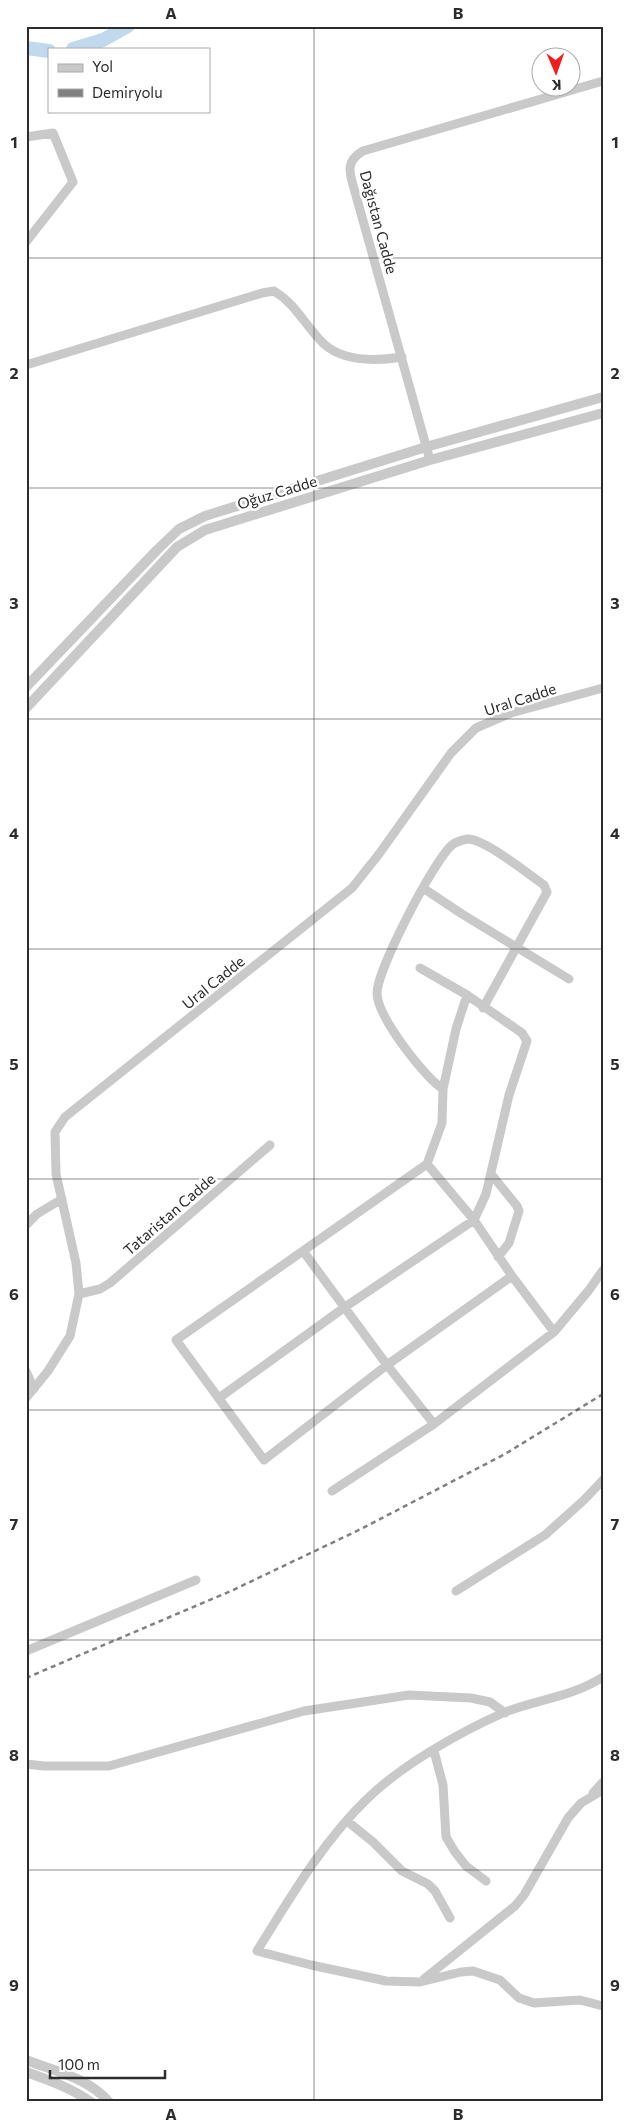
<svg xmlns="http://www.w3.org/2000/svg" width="629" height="2128" font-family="Commissioner,sans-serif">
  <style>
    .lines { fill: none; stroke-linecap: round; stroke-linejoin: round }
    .river { stroke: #c1d9ed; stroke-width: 14 }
    .minor { stroke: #c9c9c9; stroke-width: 9 }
    .tertiary { stroke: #c9c9c9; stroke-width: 10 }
    .rail { stroke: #818181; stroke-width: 2.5; stroke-dasharray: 5 4; stroke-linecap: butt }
    .grid { fill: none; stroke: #2c2c2c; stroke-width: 1; stroke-opacity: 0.55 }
    .labels { text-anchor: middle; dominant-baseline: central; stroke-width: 5; stroke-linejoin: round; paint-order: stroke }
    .street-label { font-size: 15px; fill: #2c2c2c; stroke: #fff }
    .neatline { fill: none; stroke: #2c2c2c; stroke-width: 2 }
    .grid-label { font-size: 16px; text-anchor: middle; font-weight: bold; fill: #2c2c2c }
  </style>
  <rect width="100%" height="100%" fill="#fff"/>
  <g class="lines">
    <path class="river" d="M26,48L49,51
      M73,49L103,40L128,26"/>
    <path class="minor" d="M26,137L53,133L73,182L26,242
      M26,365L262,293L274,291C297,305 305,326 324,344C344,362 377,361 402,357
      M430,460L355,192C350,174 344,162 363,151L603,81
      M423,888L462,914L569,979
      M467,995L456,1029L443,1089L442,1123L427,1164L176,1340L264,1460L387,1365L512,1276
      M443,1089C424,1077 377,1016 377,993C377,970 434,860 452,845C456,842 462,840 467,839C484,838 528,874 544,885L547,892L483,1008
      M427,1164L474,1220L512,1276L554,1332
      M491,1174L517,1206L519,1211L509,1243L498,1257
      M26,1225L37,1214L62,1199
      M303,1251L387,1365L434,1424
      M79,1294L100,1289L110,1283L270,1145
      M26,1371L34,1389
      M26,1398L48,1371L70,1336L79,1294L76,1263L56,1174L55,1132L65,1117L352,888L379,854L451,753L476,728L511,713L603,688
      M219,1398L345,1307L474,1220L486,1194L509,1095L527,1041L522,1033L467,995L420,968
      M332,1491L434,1424L554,1332L589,1290L603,1270
      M456,1591L545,1535L584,1500L603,1480
      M26,1651L196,1580
      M603,1677C570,1698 537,1699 503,1713C460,1732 402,1765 368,1798C323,1841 290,1898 257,1951L311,1965L386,1981L420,1982L461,1972L473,1971L500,1980L519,1998L534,2003L580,2000L603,2006
      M434,1751L443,1785L446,1837L455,1852L466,1866L486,1881
      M26,1764L44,1766H109L304,1711L409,1695L471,1698L490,1702L505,1713
      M593,1793L603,1782
      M347,1821L373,1842L402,1871L428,1884L435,1891L450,1918
      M424,1979L515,1906L524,1895L568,1818L581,1803L603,1790"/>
    <path class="tertiary" d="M26,687L157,550L179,529L205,516L426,447L603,397
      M26,708L177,547L205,530L430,460L603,413
      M26,2060C55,2071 88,2078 109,2102
      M26,2072C49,2080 71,2088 91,2102"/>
    <path class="rail" d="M26,1678L231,1591L361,1529L505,1454L603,1394"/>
  </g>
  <path class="grid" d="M314,26V2102M26,258H603M26,488H603M26,719H603M26,949H603M26,1179H603M26,1410H603M26,1640H603M26,1870H603"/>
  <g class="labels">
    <g class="street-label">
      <text transform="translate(379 222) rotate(75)">Dağıstan Cadde</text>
      <text transform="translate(277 492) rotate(-17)">Oğuz Cadde</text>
      <text transform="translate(520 699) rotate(-18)">Ural Cadde</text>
      <text transform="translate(213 982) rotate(-39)">Ural Cadde</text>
      <text transform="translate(169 1214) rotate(-41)">Tataristan Cadde</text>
    </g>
  </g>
  <rect width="629" height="2128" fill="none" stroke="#ffffff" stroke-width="55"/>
  <rect x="48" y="48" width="162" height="65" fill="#ffffff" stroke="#ababab"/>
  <rect x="58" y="64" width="25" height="8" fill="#c9c9c9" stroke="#ababab"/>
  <text x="92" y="72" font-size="15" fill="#2c2c2c">Yol</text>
  <rect x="58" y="89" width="25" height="8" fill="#818181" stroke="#ababab"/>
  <text x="92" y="98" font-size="15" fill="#2c2c2c">Demiryolu</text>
  <g transform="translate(556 72) rotate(178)"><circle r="24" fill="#ffffff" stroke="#ababab"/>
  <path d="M0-4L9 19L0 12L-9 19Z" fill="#f41d1d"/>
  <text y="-8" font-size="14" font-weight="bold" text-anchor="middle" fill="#2c2c2c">K</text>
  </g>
  <path d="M50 2070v8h115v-8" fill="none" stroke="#2c2c2c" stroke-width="2.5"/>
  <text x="58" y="2070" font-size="15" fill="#2c2c2c" stroke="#ffffff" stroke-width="4" paint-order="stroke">100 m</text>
  <rect x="28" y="28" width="574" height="2072" class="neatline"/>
  <g class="grid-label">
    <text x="171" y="19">A</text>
    <text x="458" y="19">B</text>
    <text x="14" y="148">1</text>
    <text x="615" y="148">1</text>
    <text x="14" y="379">2</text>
    <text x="615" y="379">2</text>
    <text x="14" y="609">3</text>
    <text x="615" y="609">3</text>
    <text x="14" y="839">4</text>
    <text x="615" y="839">4</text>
    <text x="14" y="1070">5</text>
    <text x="615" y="1070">5</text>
    <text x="14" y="1300">6</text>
    <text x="615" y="1300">6</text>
    <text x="14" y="1530">7</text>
    <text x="615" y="1530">7</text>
    <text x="14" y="1761">8</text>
    <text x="615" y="1761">8</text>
    <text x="14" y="1991">9</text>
    <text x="615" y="1991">9</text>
    <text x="171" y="2120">A</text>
    <text x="458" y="2120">B</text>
  </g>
</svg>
